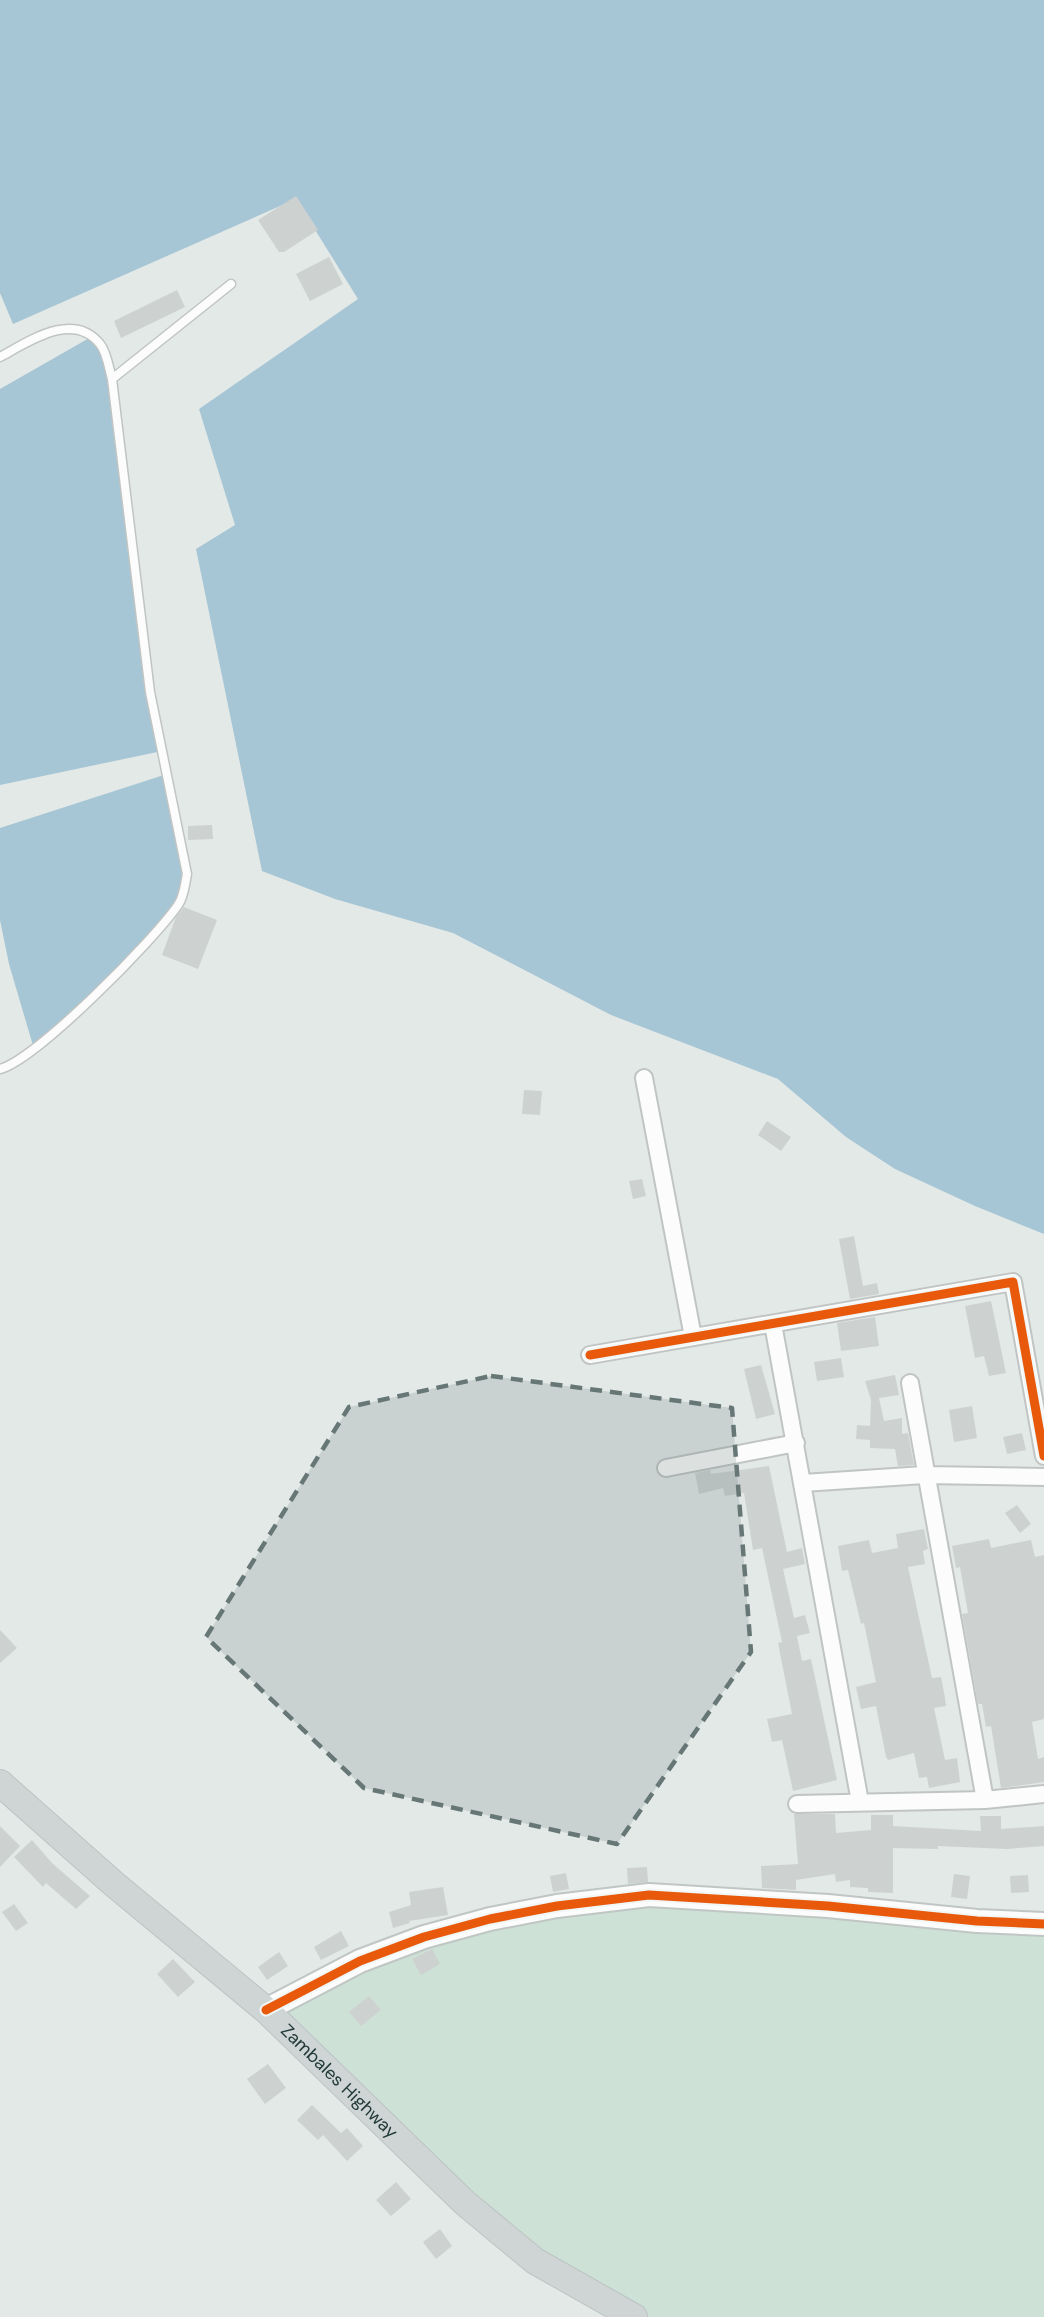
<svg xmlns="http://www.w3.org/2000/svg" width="1044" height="2317" font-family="'DM Sans',sans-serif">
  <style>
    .green { fill: #cde1d7 }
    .water { fill: #a6c5d5 }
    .building { fill: #cdd2d1 }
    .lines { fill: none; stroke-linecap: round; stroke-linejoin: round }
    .lane-casing { stroke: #c0c5c4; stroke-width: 11 }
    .street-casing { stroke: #c0c5c4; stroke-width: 20 }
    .secondary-casing { stroke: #bfc6c4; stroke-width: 26 }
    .primary-casing { stroke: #bcc4c3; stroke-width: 28 }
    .lane { stroke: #fbfcfb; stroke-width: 8 }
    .street { stroke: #fbfcfb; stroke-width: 16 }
    .secondary { stroke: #fbfcfb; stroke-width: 22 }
    .primary { stroke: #ced5d4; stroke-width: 26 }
    .cycleway-casing { stroke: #f1f7f6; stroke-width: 13 }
    .cycleway { stroke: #e8590c; stroke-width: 9 }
    .marked { fill: #667776; fill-opacity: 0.2; stroke: #667776; stroke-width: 4.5; stroke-dasharray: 12 8; stroke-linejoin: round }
    .labels { text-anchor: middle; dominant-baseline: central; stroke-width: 6; stroke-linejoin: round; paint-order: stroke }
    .street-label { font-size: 18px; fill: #223a39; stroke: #f1f7f6 }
  </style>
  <rect width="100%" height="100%" fill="#e3e9e7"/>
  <path class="green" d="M649,1895L1044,1924V2317H634L535,2261L266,2010L424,1937Z"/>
  <path class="water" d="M0,0H1044V1234L975,1206L895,1169L846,1137L778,1079L611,1015L453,933L335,899L262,871L196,549L235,525L199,409L358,299L296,199L13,324L0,293Z
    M91,337L101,344L112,379L162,751L0,785V389Z
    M167,774L187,874L181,902L158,932L34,1049L9,964L0,920V828Z"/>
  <path class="building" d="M296,196L318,230L284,252H279L258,220Z
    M329,257L343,284L310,301L296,274Z
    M177,290L185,307L121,338L114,321Z
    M212,825L213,839L188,840V826Z
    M184,907L217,920L198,969L162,955L176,917Z
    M524,1090L542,1091L540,1115L522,1114Z
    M767,1121L791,1137L781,1151L758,1135Z
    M642,1179L646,1196L633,1199L629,1181Z
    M854,1236L863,1286L877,1283L879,1294L850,1299L839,1239Z
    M991,1301L1006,1373L989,1376L984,1356L975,1358L965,1306Z
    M875,1317L879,1346L841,1351L837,1323Z
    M841,1358L844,1377L817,1381L814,1362Z
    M761,1365L775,1414L756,1419L744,1369Z
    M895,1375L899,1395L879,1398L884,1421L902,1418V1434L908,1433L914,1465L898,1466L895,1449L870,1448V1440L856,1439L857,1425L870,1426L871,1400L865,1381Z
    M972,1406L977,1438L954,1442L949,1410Z
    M1022,1433L1026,1450L1007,1454L1003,1437Z
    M769,1466L787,1552L802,1548L805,1564L783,1569L794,1618L805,1615L810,1633L797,1636L802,1661L811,1659L837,1780L793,1791L782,1740L772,1742L767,1719L792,1714L778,1643L782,1642L762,1548L753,1550L744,1493L725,1496L723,1488L699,1494L695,1473L710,1470L711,1474Z
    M1017,1505L1031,1524L1020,1533L1005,1513Z
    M924,1529L928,1549L923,1551L925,1564L908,1567L932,1678L941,1677L945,1698L946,1706L934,1708L945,1760L957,1758L960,1782L929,1788L927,1777L919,1778L914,1753L888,1760L886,1757L876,1706L861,1709L856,1687L876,1682L864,1623L861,1624L848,1570L842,1571L838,1546L869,1540L872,1553L898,1548L896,1534Z
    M989,1539L991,1548L1031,1540L1035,1557L1044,1555V1719L1032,1722L1038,1759L1044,1757V1782L1001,1788L991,1726L986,1727L982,1704H978L962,1614L968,1613L960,1567L956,1568L952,1546Z
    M0,1630L17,1648L0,1663Z
    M794,1814H835L836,1833L871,1830V1815H893V1826L981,1831L980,1816H1001V1829L1044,1826V1846L1007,1849L938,1846V1849L893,1848V1893L868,1892V1888L850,1887V1880L836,1882L835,1874L796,1880V1890L762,1888L761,1866L798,1864Z
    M0,1826L20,1846L0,1867Z
    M32,1840L52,1863L90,1896L76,1909L46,1883L43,1887L14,1857Z
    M647,1867L648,1882L628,1884L627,1868Z
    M566,1873L569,1889L553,1892L550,1876Z
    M954,1874L970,1876L967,1899L951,1897Z
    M1028,1875L1029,1892L1011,1893L1010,1876Z
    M443,1887L448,1915L409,1921L410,1923L393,1928L389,1912L411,1905L409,1892Z
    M14,1904L28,1923L16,1931L2,1912Z
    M341,1931L349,1946L321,1960L314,1947Z
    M432,1949L440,1964L421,1975L412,1959Z
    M279,1952L288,1966L267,1980L258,1967Z
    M173,1959L195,1982L178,1997L157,1974Z
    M369,1996L381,2010L361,2026L349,2012Z
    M268,2064L286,2088L265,2104L247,2079Z
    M312,2105L341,2133L347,2128L363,2146L347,2161L323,2135L318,2140L297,2120Z
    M396,2182L411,2199L391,2216L376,2200Z
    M440,2229L452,2246L436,2259L423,2242Z"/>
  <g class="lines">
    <defs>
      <path id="lane" d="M0,357C28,342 73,310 100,344C107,352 109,369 112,379L150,692L187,874C185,884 184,897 178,905C155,939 36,1060 0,1069
        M112,379L231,284"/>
      <path id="street" d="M644,1078L693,1337
        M773,1324L860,1802
        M590,1355L1013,1282L1044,1456
        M910,1383L985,1800
        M666,1468L796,1443
        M803,1483L924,1475L1044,1477
        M797,1804L985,1800L1044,1794"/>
      <path id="secondary" d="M266,2010L360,1961L424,1937L490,1919L557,1906L649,1895L828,1906L977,1921L1044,1924"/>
      <g id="primary">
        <path id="s1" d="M0,1783L114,1884L266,2010L465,2203L535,2261L634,2317"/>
      </g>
    </defs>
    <use href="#lane" class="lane-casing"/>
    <use href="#street" class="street-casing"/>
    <use href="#secondary" class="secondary-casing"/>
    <use href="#primary" class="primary-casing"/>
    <use href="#lane" class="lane"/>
    <use href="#street" class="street"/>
    <use href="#secondary" class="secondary"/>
    <use href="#primary" class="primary"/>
    <defs>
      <path id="cycleway" d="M590,1355L1013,1282L1044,1456
        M266,2010L360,1961L424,1937L490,1919L557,1906L649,1895L828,1906L977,1921L1044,1924"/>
    </defs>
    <use href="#cycleway" class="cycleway-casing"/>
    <use href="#cycleway" class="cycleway"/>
  </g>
  <path class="marked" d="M491,1376L732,1408L751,1652L617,1844L364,1788L206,1637L349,1407Z"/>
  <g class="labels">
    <g class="street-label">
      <text stroke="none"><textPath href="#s1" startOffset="452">Zambales Highway</textPath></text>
    </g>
  </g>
</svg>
